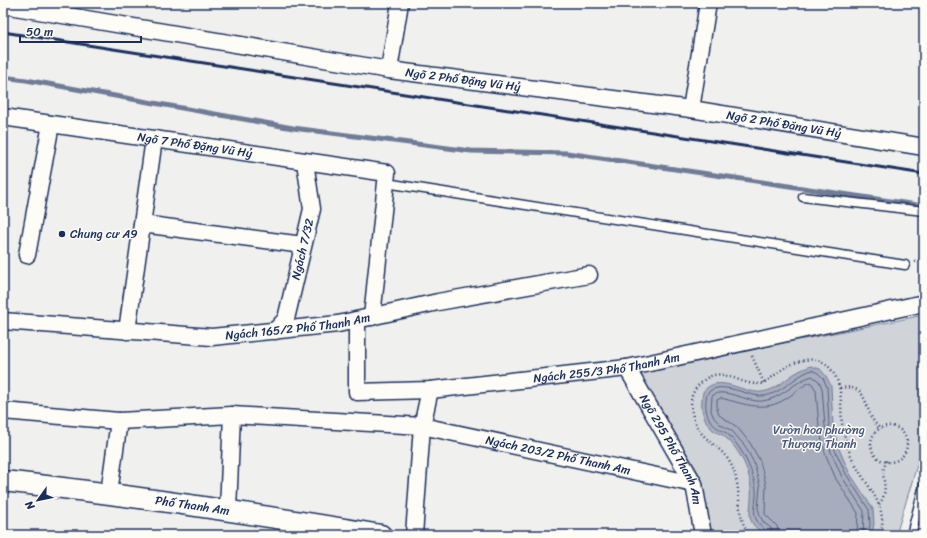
<svg xmlns="http://www.w3.org/2000/svg" width="927" height="538" font-family="Sriracha,sans-serif">
  <style>
    .green { fill: #d0d3d8; stroke: #76819b }
    .water { fill: #a7adbd; stroke: #6f7b97 }
    .lines { fill: none; stroke-linecap: round; stroke-linejoin: round }
    .shore { stroke: #536184; stroke-width: 1 }
    .stream { stroke: #6f7b97; stroke-width: 5 }
    .service-casing { stroke: #1b2f5e; stroke-width: 11 }
    .minor-casing { stroke: #1b2f5e; stroke-width: 19 }
    .tertiary-casing { stroke: #1b2f5e; stroke-width: 23 }
    .path { stroke: #1b2f5e; stroke-width: 2.5; stroke-dasharray: 1 3; stroke-linecap: butt }
    .service { stroke: #fdfcf7; stroke-width: 8 }
    .minor { stroke: #fdfcf7; stroke-width: 16 }
    .tertiary { stroke: #fdfcf7; stroke-width: 20 }
    .rail { stroke: #1b2f5e; stroke-width: 3 }
    .poi-dot { fill: #1b2f5e; stroke: #fdfcf7; stroke-width: 1.5 }
    .labels { text-anchor: middle; dominant-baseline: central; stroke-width: 3; stroke-linejoin: round; paint-order: stroke }
    .street-label { font-size: 12px; fill: #1b2f5e; stroke: #fdfcf7 }
    .poi-label { font-size: 12px; fill: #1b2f5e; stroke: #fdfcf7; text-anchor: start }
    .park-label { font-size: 12px; fill: #48587c; stroke: #fdfcf7 }
  </style>
  <rect width="100%" height="100%" fill="#f0f0ee"/>
  <filter id="ink" filterUnits="userSpaceOnUse"><feTurbulence type="fractalNoise" baseFrequency=".025" numOctaves="2"/><feDisplacementMap in="SourceGraphic" scale="8" xChannelSelector="R" yChannelSelector="G"/><feConvolveMatrix kernelMatrix="1 2 1 2 8 2 1 2 1" color-interpolation-filters="sRGB"/></filter>
  <g filter="url(#ink)">
    <path class="green" d="M924,315V442L896,535H712L698,472L639,372Z"/>
    <path class="water" d="M811,366L820,369L826,376L831,386L833,426L839,449L849,472L873,509L874,524L872,535H767C741,522 753,510 751,488C751,481 748,473 746,467C742,457 733,443 725,437C722,434 717,433 714,431C702,420 700,407 703,392C718,372 743,394 762,392C776,390 783,381 794,374C800,370 806,368 811,366Z"/>
    <g class="lines">
      <path class="shore" d="M768,535L767,531C745,515 760,505 755,484C750,465 743,450 729,435C726,432 722,431 719,429C706,421 704,407 707,394C718,379 745,395 760,396C779,397 793,376 812,370L818,373L823,378L827,387L829,426L835,450L846,474L869,510L870,524L868,535
        M773,535L771,528L764,523L760,516L758,508L760,486L754,463L745,446L732,431L720,424L714,418L711,411L712,396C722,386 748,403 762,401C782,399 793,382 812,376L819,381L822,388L825,426L831,452L842,477L864,511L863,535
        M779,535L777,526L765,514L766,485L760,461L750,443L737,427L719,415L717,409V400L721,398C741,403 762,412 782,401C792,396 800,386 811,382L816,390L819,427L825,453L836,479L858,513L857,535"/>
      <path class="stream" d="M3,77L26,80L293,128L471,151L567,153L924,206"/>
      <defs>
        <path id="service" d="M386,183L905,265
          M803,197L924,211
          M911,535L924,485"/>
        <g id="minor">
          <path id="s1" d="M3,5L389,70L691,109L924,147"/>
          <path d="M389,70L400,3"/>
          <path d="M691,109L708,3"/>
          <path id="s2" d="M3,117L387,173L372,317"/>
          <path d="M142,224L303,245"/>
          <path d="M27,255L51,124"/>
          <path id="s3" d="M357,320V392L430,390L627,368L924,303"/>
          <path id="s4" d="M3,321L212,337L338,324L438,302L589,275"/>
          <path d="M127,331L154,139"/>
          <path id="s5" d="M275,331L286,319L312,209L305,162"/>
          <path id="s6" d="M627,368L694,484L703,535"/>
          <path id="s7" d="M3,411L119,421L232,415L422,426L694,484"/>
          <path d="M109,493L119,421"/>
          <path d="M228,510L232,415"/>
          <path d="M414,535L422,426L430,390"/>
        </g>
        <g id="tertiary">
          <path id="s8" d="M3,481C130,495 255,514 381,535"/>
        </g>
      </defs>
      <use href="#service" class="service-casing"/>
      <use href="#minor" class="minor-casing"/>
      <use href="#tertiary" class="tertiary-casing"/>
      <path class="path" d="M915,262L924,258
        M752,356L764,383
        M840,388C865,384 864,401 871,416C873,421 877,425 880,429
        M871 444a18 18 0 1 1 36 0a18 18 0 1 1-36 0Z
        M879,504C892,488 877,476 887,461
        M749,535C733,511 745,483 727,458C720,448 710,443 703,435C694,426 689,408 692,396C694,390 698,385 703,381C722,363 742,389 763,383C770,380 776,373 783,369C795,361 816,354 828,366C844,383 840,403 842,423C844,435 847,447 852,458C863,483 890,505 880,535"/>
      <use href="#service" class="service"/>
      <use href="#minor" class="minor"/>
      <use href="#tertiary" class="tertiary"/>
      <path class="rail" d="M3,32L924,174"/>
    </g>
  </g>
  <circle class="poi-dot" cx="62" cy="234" r="4"/>
  <g class="labels">
    <g class="street-label">
      <text stroke="none"><textPath href="#s1" startOffset="466">Ngõ 2 Phố Đặng Vũ Hỷ</textPath></text>
      <text stroke="none"><textPath href="#s1" startOffset="790">Ngõ 2 Phố Đặng Vũ Hỷ</textPath></text>
      <text stroke="none"><textPath href="#s2" startOffset="194">Ngõ 7 Phố Đặng Vũ Hỷ</textPath></text>
      <text stroke="none"><textPath href="#s5" startOffset="88">Ngách 7/32</textPath></text>
      <text stroke="none"><textPath href="#s4" startOffset="296">Ngách 165/2 Phố Thanh Am</textPath></text>
      <text stroke="none"><textPath href="#s3" startOffset="323">Ngách 255/3 Phố Thanh Am</textPath></text>
      <text stroke="none"><textPath href="#s6" startOffset="93">Ngõ 295 Phố Thanh Am</textPath></text>
      <text stroke="none"><textPath href="#s7" startOffset="559">Ngách 203/2 Phố Thanh Am</textPath></text>
      <text stroke="none"><textPath href="#s8" startOffset="191">Phố Thanh Am</textPath></text>
    </g>
    <g class="poi-label">
      <text x="70" y="234">Chung cư A9</text>
    </g>
    <g class="park-label">
      <text x="819" y="430">Vườn hoa phường<tspan x="819" dy="14">Thượng Thanh</tspan></text>
    </g>
  </g>
  <rect width="927" height="538" fill="none" stroke="#fdfcf7" stroke-width="16"/>
  <rect x="8" y="8" width="911" height="522" fill="none" stroke="#1b2f5e" stroke-width="1.5" filter="url(#ink)"/>
  <g transform="translate(38 500) rotate(237)" stroke="#fdfcf7" stroke-width="3" paint-order="stroke">
  <path d="M0-3L7 15L0 10L-7 15Z" fill="#1b2f5e"/>
  <text y="-6" font-size="11" font-weight="bold" text-anchor="middle" fill="#1b2f5e">N</text>
  </g>
  <path d="M20 36v6h121v-6" fill="none" stroke="#1b2f5e" stroke-width="2"/>
  <text x="26" y="36" font-size="12" fill="#1b2f5e" stroke="#fdfcf7" stroke-width="3" paint-order="stroke">50 m</text>
</svg>
